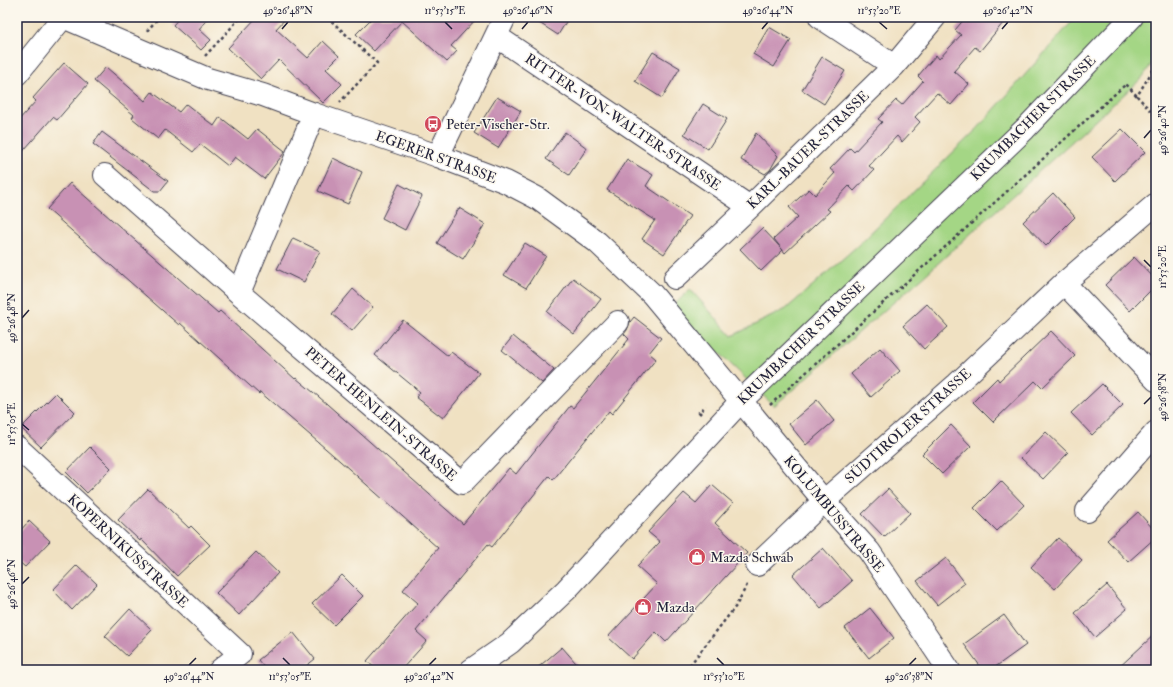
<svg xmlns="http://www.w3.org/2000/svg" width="1173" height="687" font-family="'IM FELL Double Pica',serif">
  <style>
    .green { fill: #a4d685; stroke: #637c60 }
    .building { fill: #c891b4 }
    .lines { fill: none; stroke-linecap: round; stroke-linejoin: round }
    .minor-casing { stroke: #413f4f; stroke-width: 24 }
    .tertiary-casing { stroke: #413f4f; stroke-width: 24 }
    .secondary-casing { stroke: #413f4f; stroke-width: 24 }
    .path { stroke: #413f4f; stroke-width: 2.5; stroke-dasharray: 3 3; stroke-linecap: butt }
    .minor { stroke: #fff; stroke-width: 22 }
    .tertiary { stroke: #fff; stroke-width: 22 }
    .secondary { stroke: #fff; stroke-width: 22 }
    .ticks { fill: none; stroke: #22223b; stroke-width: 1.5 }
    .labels { text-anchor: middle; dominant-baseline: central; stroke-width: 3; stroke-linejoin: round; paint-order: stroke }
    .street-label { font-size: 14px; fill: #22223b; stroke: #fbf7ec }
    .poi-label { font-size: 14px; fill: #22223b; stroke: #fbf7ec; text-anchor: start }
    .neatline { fill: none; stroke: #22223b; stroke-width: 1.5 }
    .ticks-label { font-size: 10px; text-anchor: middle; fill: #22223b }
  </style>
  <rect width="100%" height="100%" fill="#fbf7ec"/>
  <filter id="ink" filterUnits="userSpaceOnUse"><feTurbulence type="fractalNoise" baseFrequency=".025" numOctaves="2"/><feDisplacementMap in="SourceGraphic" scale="8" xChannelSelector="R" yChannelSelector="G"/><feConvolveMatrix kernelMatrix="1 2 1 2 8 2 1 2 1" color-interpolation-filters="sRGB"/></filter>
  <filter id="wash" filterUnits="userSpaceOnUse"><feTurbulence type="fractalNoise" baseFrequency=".012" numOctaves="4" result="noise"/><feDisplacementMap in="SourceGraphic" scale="16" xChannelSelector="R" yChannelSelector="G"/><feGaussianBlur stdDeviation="0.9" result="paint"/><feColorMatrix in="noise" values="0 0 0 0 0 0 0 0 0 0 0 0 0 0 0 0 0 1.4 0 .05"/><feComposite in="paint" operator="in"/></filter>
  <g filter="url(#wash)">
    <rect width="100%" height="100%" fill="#f0e1c2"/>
    <path class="green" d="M1076,17H1156V57L1142,78L923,277L774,406L672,307L690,289L732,336L786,309L856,247L978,128Z"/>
    <g id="blocks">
      <path class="building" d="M180,17H209L199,29L211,40L201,50L173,25Z
        M257,17H287L276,29L308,58L323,41L339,56L326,69L342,84L323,103L279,60L261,79L228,48Z
        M373,17H478L451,46L457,51L447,62L402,21L374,51L356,34Z
        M530,17H569L558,35Z
        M966,17H1008L980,51L975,47L954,71L969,84L951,105L937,93L915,117L920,122L902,142L897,136L869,166L874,170L854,191L849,186L827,209L830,211L785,253L774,239L798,217L789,207L809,189L815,195L835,173L830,169L850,148L854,152L882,122L878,119L896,100L902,105L923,81L918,76L936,55L939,59L961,35L955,30Z
        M769,27L791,40L774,67L753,54Z
        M653,52L680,68L662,98L635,81Z
        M822,57L845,71L824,104L802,90Z
        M64,63L88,84L57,120L53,117L17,158V122L36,101L33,98Z
        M106,67L145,101L152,92L179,112L186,104L214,126L220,117L248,139L257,129L285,151L284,153L264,179L235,157L228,166L200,144L193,152L165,130L158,139L132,118L134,115L94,81Z
        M497,97L521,111L498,148L474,133Z
        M703,104L727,119L708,149L684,134Z
        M1122,129L1145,152L1115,181L1092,157Z
        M102,132L168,181L160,191H154L93,144Z
        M565,132L587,148L569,175L546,159Z
        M756,133L778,156L770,170L765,174L741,160Z
        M333,158L362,172L348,204L318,191Z
        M627,159L653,175L646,186L690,216L664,254L642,239L655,220L607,190Z
        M70,183L218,313L220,311L295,379L296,378L319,397L463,524L509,468L516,474L570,406L573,408L629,339L624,334L627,330L630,322L634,317L661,338L649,353L656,359L612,414L609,411L553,480L549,476L492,547L488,544L416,631L427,641L401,670H377L367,661L418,603L403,590L438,548L340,461L260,392L259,394L180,323L179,325L47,209Z
        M399,184L422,196L405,230L382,218Z
        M1053,193L1075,217L1046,246L1023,222Z
        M459,208L485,224L463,259L437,243Z
        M762,228L783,250L761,271L740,249Z
        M293,238L320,251L304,282L277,269Z
        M525,243L546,256L526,288L504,275Z
        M1134,257L1156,280V285L1130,311L1105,285Z
        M573,278L601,299L574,334L547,312Z
        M353,289L373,307L352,331L332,314Z
        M927,304L948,327L924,349L903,326Z
        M403,320L448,356L451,352L479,373L443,418L416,397L420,392L375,355Z
        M1051,331L1075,356L1042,388L1035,381L993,422L973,402L997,378L999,381Z
        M513,336L554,370L542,383L502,350Z
        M880,348L900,371L871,397L851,374Z
        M1102,384L1123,405L1092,435L1071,413Z
        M56,393L75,412L41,447L21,428Z
        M817,400L834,421L806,445L789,424Z
        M951,425L971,446L942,474L922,454Z
        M1046,432L1068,453L1043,479L1021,458Z
        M90,447L111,468L87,493L66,472Z
        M1001,481L1024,505L997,531L974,508Z
        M712,485L733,503L715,523L747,553L666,642L656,632L632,659L608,637L657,584L637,566L660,542L648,532L684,493L696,503Z
        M148,489L189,528L191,526L210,545L177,576L141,539L140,541L118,520Z
        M888,489L910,513L884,537L862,514Z
        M1138,512L1156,532V537L1128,562L1107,540Z
        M29,521L50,541L25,567L17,560V534Z
        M1058,538L1082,560L1055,589L1031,567Z
        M823,548L852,581L821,608L793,575Z
        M256,552L278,573L239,615L216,593Z
        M946,558L965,583L937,605L917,581Z
        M77,565L97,584L72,610L53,590Z
        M342,575L363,596L334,625L312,604Z
        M1107,585L1127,609L1095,637L1075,613Z
        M870,608L894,638L869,658L845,628Z
        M130,609L152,630L127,656L105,636Z
        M1004,615L1026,645L991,670H983L964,644Z
        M293,632L315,659L301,670H266L258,660Z
        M1156,633V670H1116Z
        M562,647L582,670H535Z"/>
    </g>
  </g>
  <g filter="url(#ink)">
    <use href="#blocks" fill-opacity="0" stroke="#413f4f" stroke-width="1"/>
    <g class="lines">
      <defs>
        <path id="minor" d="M820,17L894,66
          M496,36L750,207
          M17,74L63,17
          M438,156L505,17
          M105,175L239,293L462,483L618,322
          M675,278L750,207L894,66L935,17
          M1064,283L1156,380
          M239,293L314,114
          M17,447L240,654L220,670
          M1087,511L1156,432
          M757,565L824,501L957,384L1064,283L1156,204"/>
        <path id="tertiary" d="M63,17L208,79L263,95L314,114L438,156L506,182L537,198L597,242L652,294L824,501L869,551L949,670"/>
        <path id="secondary" d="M471,670L510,643L566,590L741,401L1025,129L1132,17"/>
      </defs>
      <use href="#minor" class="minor-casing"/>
      <use href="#tertiary" class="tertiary-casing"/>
      <use href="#secondary" class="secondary-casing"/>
      <path class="path" d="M327,17L377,63L340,102
        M147,31L159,17
        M205,56L241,17
        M1156,65L1137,96L1156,117
        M770,405L1126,84L1137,96
        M701,414L699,412L706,406
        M686,670L736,606L748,583"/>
      <use href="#minor" class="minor"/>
      <use href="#tertiary" class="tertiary"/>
      <use href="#secondary" class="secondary"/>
    </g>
  </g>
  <path class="ticks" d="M445,22L452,29M879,22L887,29M282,29L288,22M522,29L528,22M762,29L768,22M1002,29L1008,22M1144,138L1151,130M1144,260L1151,267M22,318L29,310M1144,404L1151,397M22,424L29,430M22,584L29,577M283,658L290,665M717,658L724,665M189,665L196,658M429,665L436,658M909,665L916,658"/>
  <defs>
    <symbol id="bus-disc" viewBox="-11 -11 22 22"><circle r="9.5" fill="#d1495b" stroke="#fbf7ec"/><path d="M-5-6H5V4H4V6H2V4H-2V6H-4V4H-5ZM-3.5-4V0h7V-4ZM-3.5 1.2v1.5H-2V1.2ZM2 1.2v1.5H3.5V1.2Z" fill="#fff"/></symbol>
    <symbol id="shop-disc" viewBox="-11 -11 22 22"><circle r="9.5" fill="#d1495b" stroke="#fbf7ec"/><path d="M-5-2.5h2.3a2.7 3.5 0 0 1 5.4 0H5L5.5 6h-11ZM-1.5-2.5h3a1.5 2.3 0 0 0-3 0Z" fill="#fff"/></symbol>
  </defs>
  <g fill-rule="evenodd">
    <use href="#bus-disc" x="423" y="114" width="20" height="20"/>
    <use href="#shop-disc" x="687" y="547" width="20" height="20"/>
    <use href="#shop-disc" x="633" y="597" width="20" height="20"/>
  </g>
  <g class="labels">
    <g class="street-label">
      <text transform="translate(1033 118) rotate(-45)">KRUMBACHER STRASSE</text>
      <text transform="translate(623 122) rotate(34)">RITTER-VON-WALTER-STRASSE</text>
      <text transform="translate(808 150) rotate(-44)">KARL-BAUER-STRASSE</text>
      <text transform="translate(436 157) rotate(20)">EGERER STRASSE</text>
      <text transform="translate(801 343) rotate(-44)">KRUMBACHER STRASSE</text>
      <text transform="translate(381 414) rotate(41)">PETER-HENLEIN-STRASSE</text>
      <text transform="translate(908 426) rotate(-42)">SÜDTIROLER STRASSE</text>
      <text transform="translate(834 514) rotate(50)">KOLUMBUSSTRASSE</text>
      <text transform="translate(128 551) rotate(43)">KOPERNIKUSSTRASSE</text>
    </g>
    <g class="poi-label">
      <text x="446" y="124">Peter-Vischer-Str.</text>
      <text x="710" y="557">Mazda Schwab</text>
      <text x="656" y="607">Mazda</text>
    </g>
  </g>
  <rect width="1173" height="687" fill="none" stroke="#fbf7ec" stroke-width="44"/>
  <rect x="22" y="22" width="1129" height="643" class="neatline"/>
  <g class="ticks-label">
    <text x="288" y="14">49°26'48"N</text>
    <text x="445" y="14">11°53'15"E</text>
    <text x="528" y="14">49°26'46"N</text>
    <text x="768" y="14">49°26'44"N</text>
    <text x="879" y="14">11°53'20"E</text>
    <text x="1008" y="14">49°26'42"N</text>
    <text transform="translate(1162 130) rotate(-90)" y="4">49°26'40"N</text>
    <text transform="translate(1162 267) rotate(-90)" y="4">11°53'20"E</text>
    <text transform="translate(11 318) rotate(-90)" y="4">49°26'48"N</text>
    <text transform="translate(1162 397) rotate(-90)" y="4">49°26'38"N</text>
    <text transform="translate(11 424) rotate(-90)" y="4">11°53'05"E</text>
    <text transform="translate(11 584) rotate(-90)" y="4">49°26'46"N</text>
    <text x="189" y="680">49°26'44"N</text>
    <text x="290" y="680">11°53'05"E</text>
    <text x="429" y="680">49°26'42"N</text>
    <text x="724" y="680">11°53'10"E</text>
    <text x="909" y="680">49°26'38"N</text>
  </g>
</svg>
